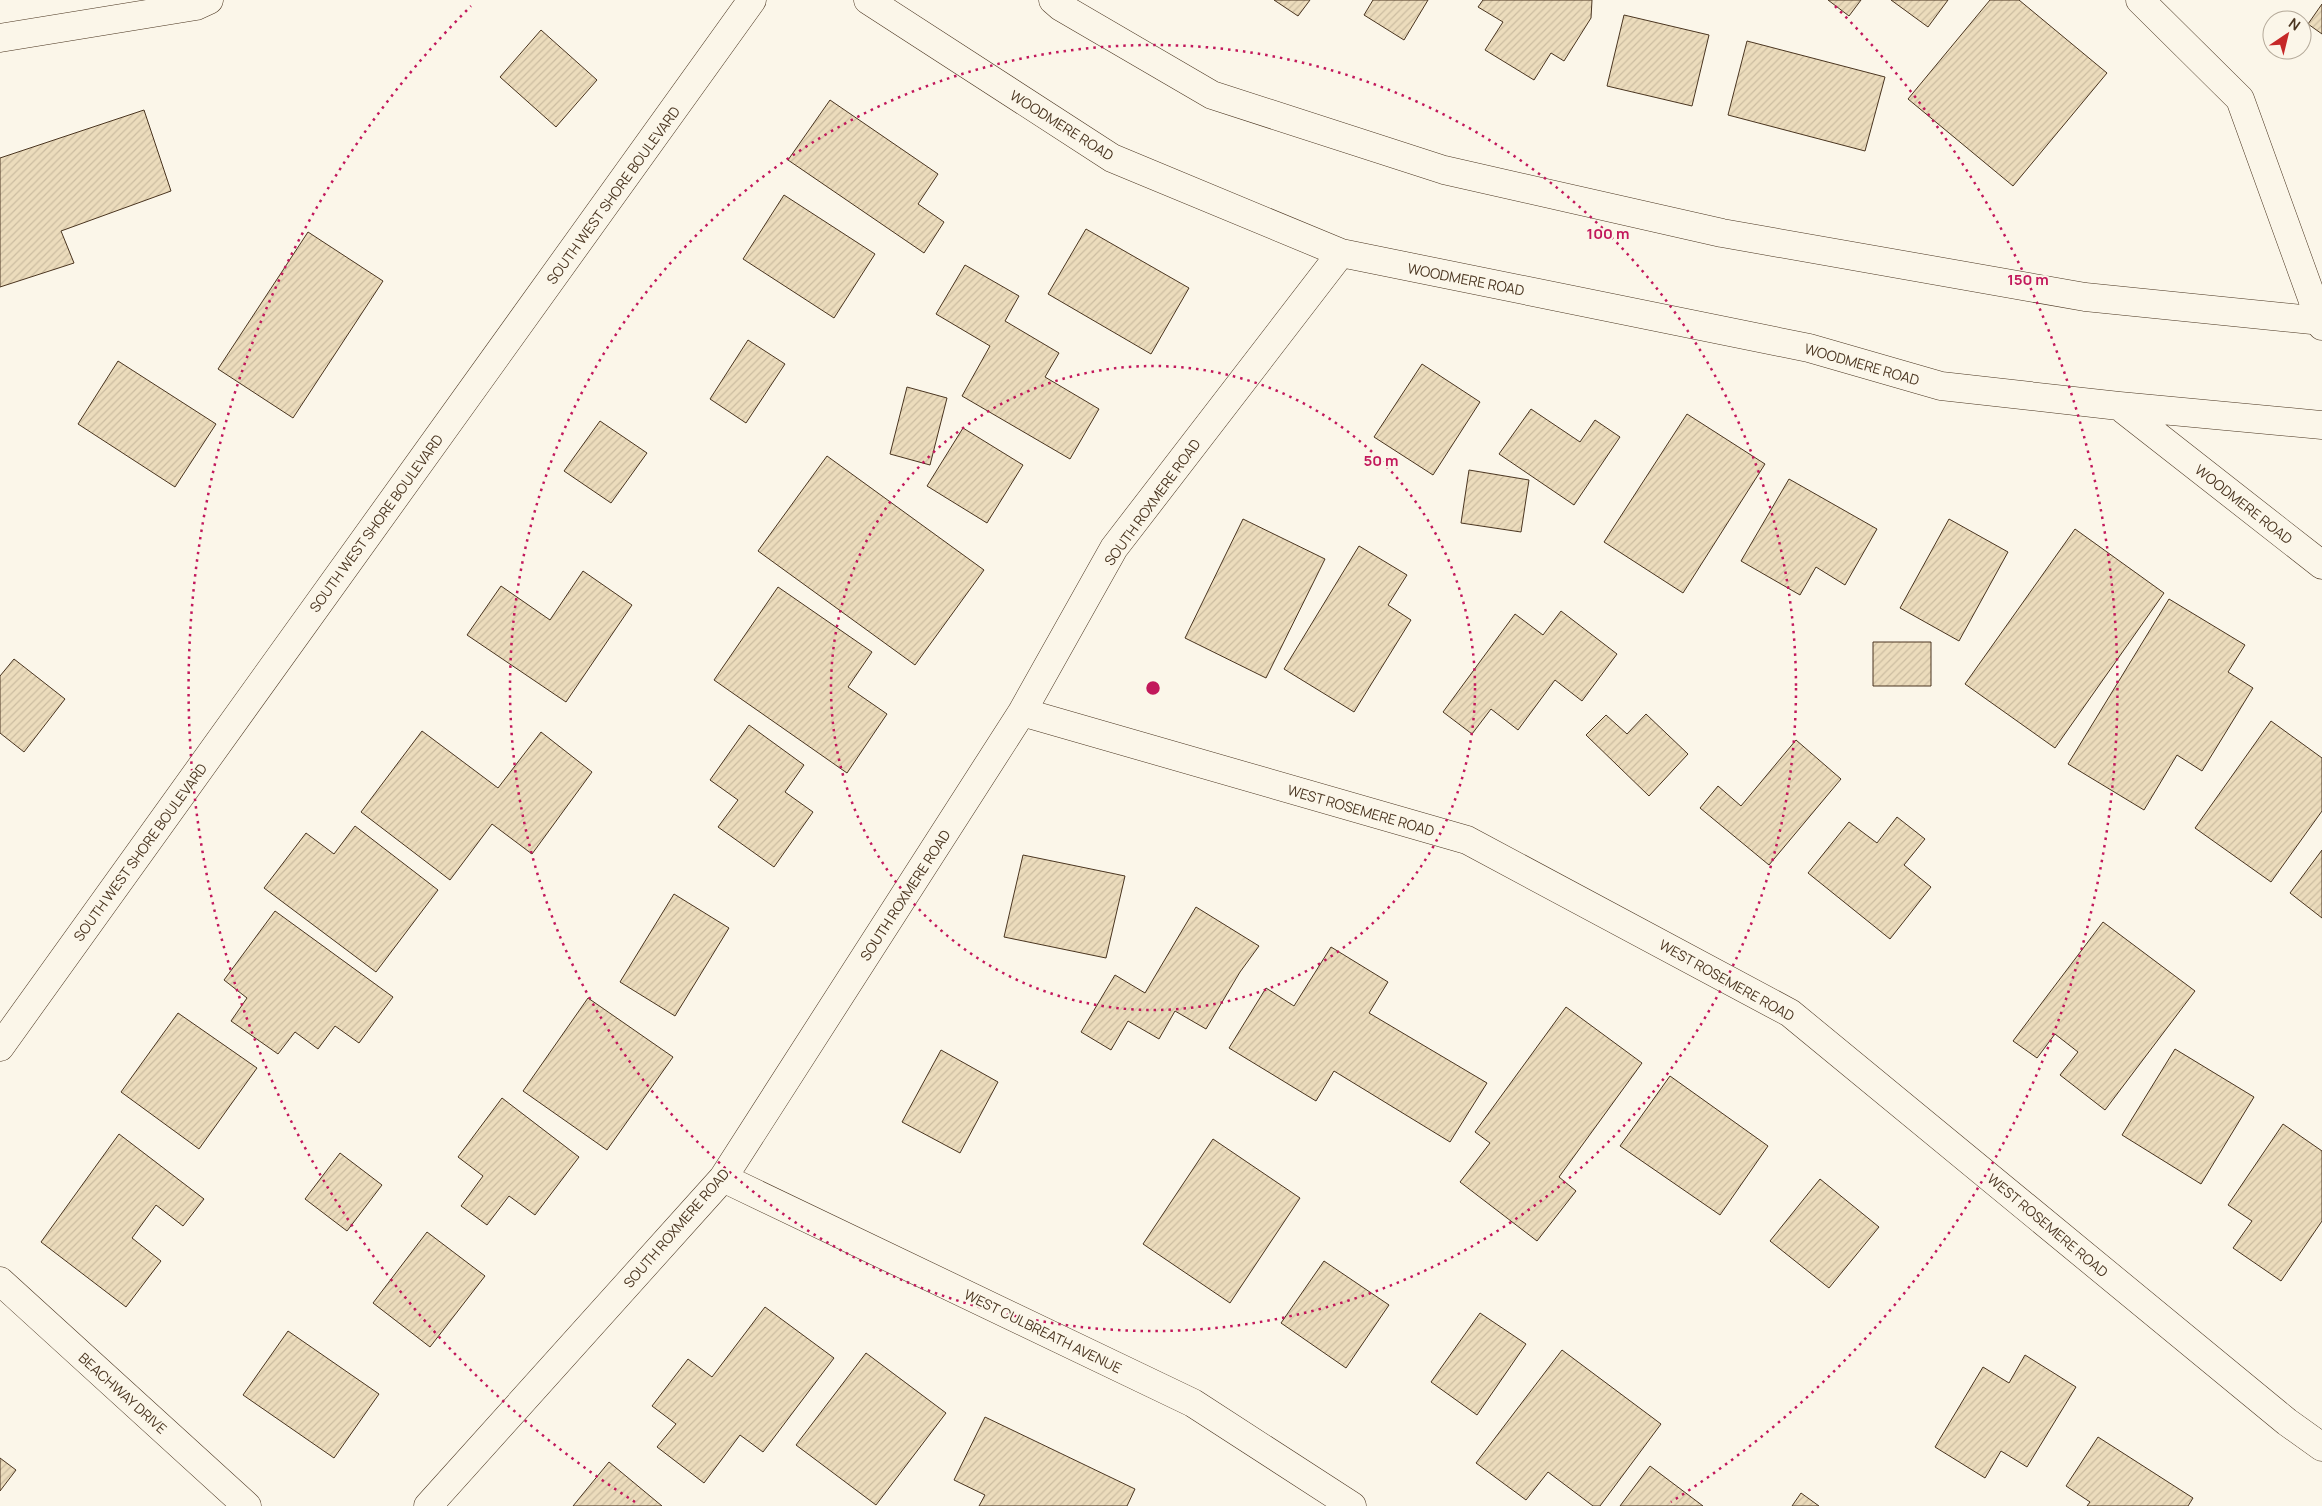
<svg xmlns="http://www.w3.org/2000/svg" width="2322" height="1506" font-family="Manrope,sans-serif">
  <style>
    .building { fill: url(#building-hatch); stroke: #4a3520 }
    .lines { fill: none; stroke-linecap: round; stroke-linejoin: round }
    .street-casing { stroke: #4a3520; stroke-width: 29 }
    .secondary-casing { stroke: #4a3520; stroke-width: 29 }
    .street { stroke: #fbf6e9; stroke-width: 28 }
    .secondary { stroke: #fbf6e9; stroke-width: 28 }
    .ring { fill: none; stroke: #c2185b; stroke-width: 2.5; stroke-dasharray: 2.5 5 }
    .labels { text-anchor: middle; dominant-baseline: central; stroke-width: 4; stroke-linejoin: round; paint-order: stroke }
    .street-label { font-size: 14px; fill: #4a3520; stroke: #fbf6e9 }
    .centre { fill: #c2185b; stroke: #fbf6e9; stroke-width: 2.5 }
    .ring-label { font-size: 15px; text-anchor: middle; font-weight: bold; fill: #c2185b; stroke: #fbf6e9; stroke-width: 4; stroke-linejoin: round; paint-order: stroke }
  </style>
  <defs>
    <pattern id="building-hatch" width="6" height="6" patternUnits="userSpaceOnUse" patternTransform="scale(1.25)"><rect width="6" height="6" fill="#ecdcbc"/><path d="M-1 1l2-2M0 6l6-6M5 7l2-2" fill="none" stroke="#ccbda1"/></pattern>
  </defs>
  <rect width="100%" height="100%" fill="#fbf6e9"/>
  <path class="building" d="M1274,0H1310L1298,16Z
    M1373,0H1428L1404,40L1364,15Z
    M1483,0H1592L1591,18L1564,61L1551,53L1534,80L1485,50L1503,22L1478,7Z
    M1828,0H1861L1849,16Z
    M1891,0H1948L1928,27Z
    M1990,0H2019L2107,73L2013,186L1908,99Z
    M2322,4V34L2308,24Z
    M1624,15L1709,35L1692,106L1607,86Z
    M541,30L597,80L556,127L500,77Z
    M1747,41L1885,77L1865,151L1728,115Z
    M830,100L938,174L918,204L944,222L924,253L788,160Z
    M144,110L171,191L61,231L74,263L0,287V158Z
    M784,195L875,254L834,318L743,259Z
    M1086,229L1189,288L1151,354L1048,294Z
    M308,232L383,281L293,418L218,369Z
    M965,265L1019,296L1005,321L1059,353L1045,377L1099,409L1070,459L962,396L990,346L936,314Z
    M748,340L785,364L746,423L710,399Z
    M118,361L216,424L175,487L78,424Z
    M1422,364L1480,402L1433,475L1374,437Z
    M907,387L947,398L930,465L890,454Z
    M1531,409L1580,442L1595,420L1620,437L1574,505L1499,454Z
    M1687,414L1765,464L1683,593L1604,542Z
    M600,421L647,453L611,503L564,471Z
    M963,428L1023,465L987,523L927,486Z
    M827,456L984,570L915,665L758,551Z
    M1469,470L1529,480L1521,532L1461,523Z
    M1789,479L1877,529L1845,585L1816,567L1800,595L1741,561Z
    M1243,519L1325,559L1266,678L1185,638Z
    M1949,519L2008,552L1959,641L1900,608Z
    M2075,529L2164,593L2055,748L1965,684Z
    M1359,546L1407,575L1388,605L1411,620L1354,712L1284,669Z
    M583,571L632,605L566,702L467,635L501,586L550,620Z
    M778,587L872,652L848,687L887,714L847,773L714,680Z
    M2169,599L2245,645L2228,672L2253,688L2202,771L2177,755L2144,810L2068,764Z
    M1561,611L1617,654L1582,701L1555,680L1518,730L1491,709L1472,734L1443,712L1515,614L1543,635Z
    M1873,642H1931V686H1873Z
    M14,659L65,699L24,752L0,733V676Z
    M1646,714L1688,754L1649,796L1586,735L1606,715L1627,734Z
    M2271,721L2322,758V811L2271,882L2195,828Z
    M749,725L804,765L785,792L813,812L774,867L718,827L738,800L710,780Z
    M422,731L498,788L541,732L592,772L532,854L492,824L450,880L361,812Z
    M1796,740L1841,779L1769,865L1700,808L1718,786L1741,806Z
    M1897,817L1925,839L1904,865L1931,887L1890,939L1808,873L1849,822L1877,843Z
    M355,826L438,890L376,972L264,888L306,833L334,854Z
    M2322,850V918L2290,893Z
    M1023,855L1125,876L1106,958L1004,937Z
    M674,894L729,928L675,1016L620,982Z
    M1196,907L1259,946L1240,972L1206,1029L1175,1011L1159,1039L1128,1021L1111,1050L1081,1032L1115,975L1145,993Z
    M275,911L393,997L359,1043L335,1026L318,1049L295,1032L278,1054L231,1021L247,998L224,980Z
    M2103,922L2195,991L2105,1110L2060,1075L2078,1052L2055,1034L2037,1058L2013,1041Z
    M1331,947L1388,982L1369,1013L1487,1083L1450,1142L1334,1071L1316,1101L1229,1048L1266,988L1294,1006Z
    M588,998L673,1057L607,1150L523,1091Z
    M1566,1007L1642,1063L1559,1177L1576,1191L1537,1241L1460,1182L1490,1143L1475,1132Z
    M178,1013L257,1068L199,1149L121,1092Z
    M2175,1049L2254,1097L2201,1184L2122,1135Z
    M941,1050L998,1082L960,1153L902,1122Z
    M1670,1076L1768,1146L1720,1215L1620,1146Z
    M502,1098L579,1157L535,1215L509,1196L487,1225L461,1206L483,1176L458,1157Z
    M2283,1124L2322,1151V1221L2281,1281L2233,1248L2252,1221L2228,1205Z
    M119,1134L204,1199L183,1226L156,1205L132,1238L161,1261L126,1307L41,1242Z
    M1213,1139L1300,1198L1230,1303L1143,1244Z
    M340,1153L382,1185L347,1231L305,1199Z
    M1820,1179L1879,1227L1829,1288L1770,1241Z
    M427,1232L485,1276L430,1347L373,1303Z
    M1324,1261L1389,1305L1346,1368L1281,1323Z
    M765,1307L834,1358L763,1452L740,1435L704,1483L657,1447L676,1424L652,1406L688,1359L712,1377Z
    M1480,1313L1526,1344L1477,1415L1431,1382Z
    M288,1331L379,1394L334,1458L243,1395Z
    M1562,1350L1661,1424L1600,1506H1593L1548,1472L1526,1500L1476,1463Z
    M866,1353L946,1413L876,1505L796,1445Z
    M2025,1355L2076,1387L2027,1467L2001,1451L1985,1478L1935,1447L1983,1367L2009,1383Z
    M985,1417L1135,1489L1127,1506H979L985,1495L954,1480Z
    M2098,1437L2193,1498L2188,1506H2087L2090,1502L2066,1486Z
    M0,1458L16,1470L0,1491Z
    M609,1462L662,1506H573Z
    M1650,1466L1703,1506H1620Z
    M1801,1493L1819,1506H1792Z"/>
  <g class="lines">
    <defs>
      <path id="street" d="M868,0L1112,158L1341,253L1809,348L1941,386L2119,406L2322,425
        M1053,0L1061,7L1212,95L1444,170L1722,233L2085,297L2322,321
        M2140,0L2240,99L2322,326
        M0,38L196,6L209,0
        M2119,406L2322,565
        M1022,712L1467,840L1790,1013L2287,1422L2322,1447
        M723,1178L1193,1403L1352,1506
        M0,1281L247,1506
        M428,1506L723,1178L1022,712L1114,548L1341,253"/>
      <path id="secondary" d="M0,1047L752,0"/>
    </defs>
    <use href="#street" class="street-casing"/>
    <use href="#secondary" class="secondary-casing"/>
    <use href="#street" class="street"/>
    <use href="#secondary" class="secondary"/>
  </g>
  <g class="ring">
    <circle cx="1153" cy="688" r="322"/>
    <circle cx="1153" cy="688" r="643"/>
    <path d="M635 1502A965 965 0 0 1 471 6M1835 6A965 965 0 0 1 1671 1502"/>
  </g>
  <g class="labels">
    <g class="street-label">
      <text transform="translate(1062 125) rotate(32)">WOODMERE ROAD</text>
      <text transform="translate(613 195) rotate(-54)">SOUTH WEST SHORE BOULEVARD</text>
      <text transform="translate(1466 279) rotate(11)">WOODMERE ROAD</text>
      <text transform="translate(1862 364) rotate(16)">WOODMERE ROAD</text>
      <text transform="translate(1152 502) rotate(-54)">SOUTH ROXMERE ROAD</text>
      <text transform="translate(2244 504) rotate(38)">WOODMERE ROAD</text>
      <text transform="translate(376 523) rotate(-54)">SOUTH WEST SHORE BOULEVARD</text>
      <text transform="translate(1361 810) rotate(16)">WEST ROSEMERE ROAD</text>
      <text transform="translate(140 852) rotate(-54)">SOUTH WEST SHORE BOULEVARD</text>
      <text transform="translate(905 895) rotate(-57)">SOUTH ROXMERE ROAD</text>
      <text transform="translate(1727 980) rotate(29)">WEST ROSEMERE ROAD</text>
      <text transform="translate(2048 1225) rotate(40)">WEST ROSEMERE ROAD</text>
      <text transform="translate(676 1228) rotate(-49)">SOUTH ROXMERE ROAD</text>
      <text transform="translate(1043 1331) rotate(26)">WEST CULBREATH AVENUE</text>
      <text transform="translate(123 1393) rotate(42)">BEACHWAY DRIVE</text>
    </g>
  </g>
  <circle cx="1153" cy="688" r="8" class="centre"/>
  <g class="ring-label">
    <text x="1608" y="239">100 m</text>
    <text x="2028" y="285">150 m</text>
    <text x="1381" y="466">50 m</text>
  </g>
  <g transform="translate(2287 35) rotate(35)"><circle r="24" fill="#fbf6e9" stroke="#b4a999"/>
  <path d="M0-4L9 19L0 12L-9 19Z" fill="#c62828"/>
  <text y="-8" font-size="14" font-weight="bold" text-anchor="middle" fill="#4a3520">N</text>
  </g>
</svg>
